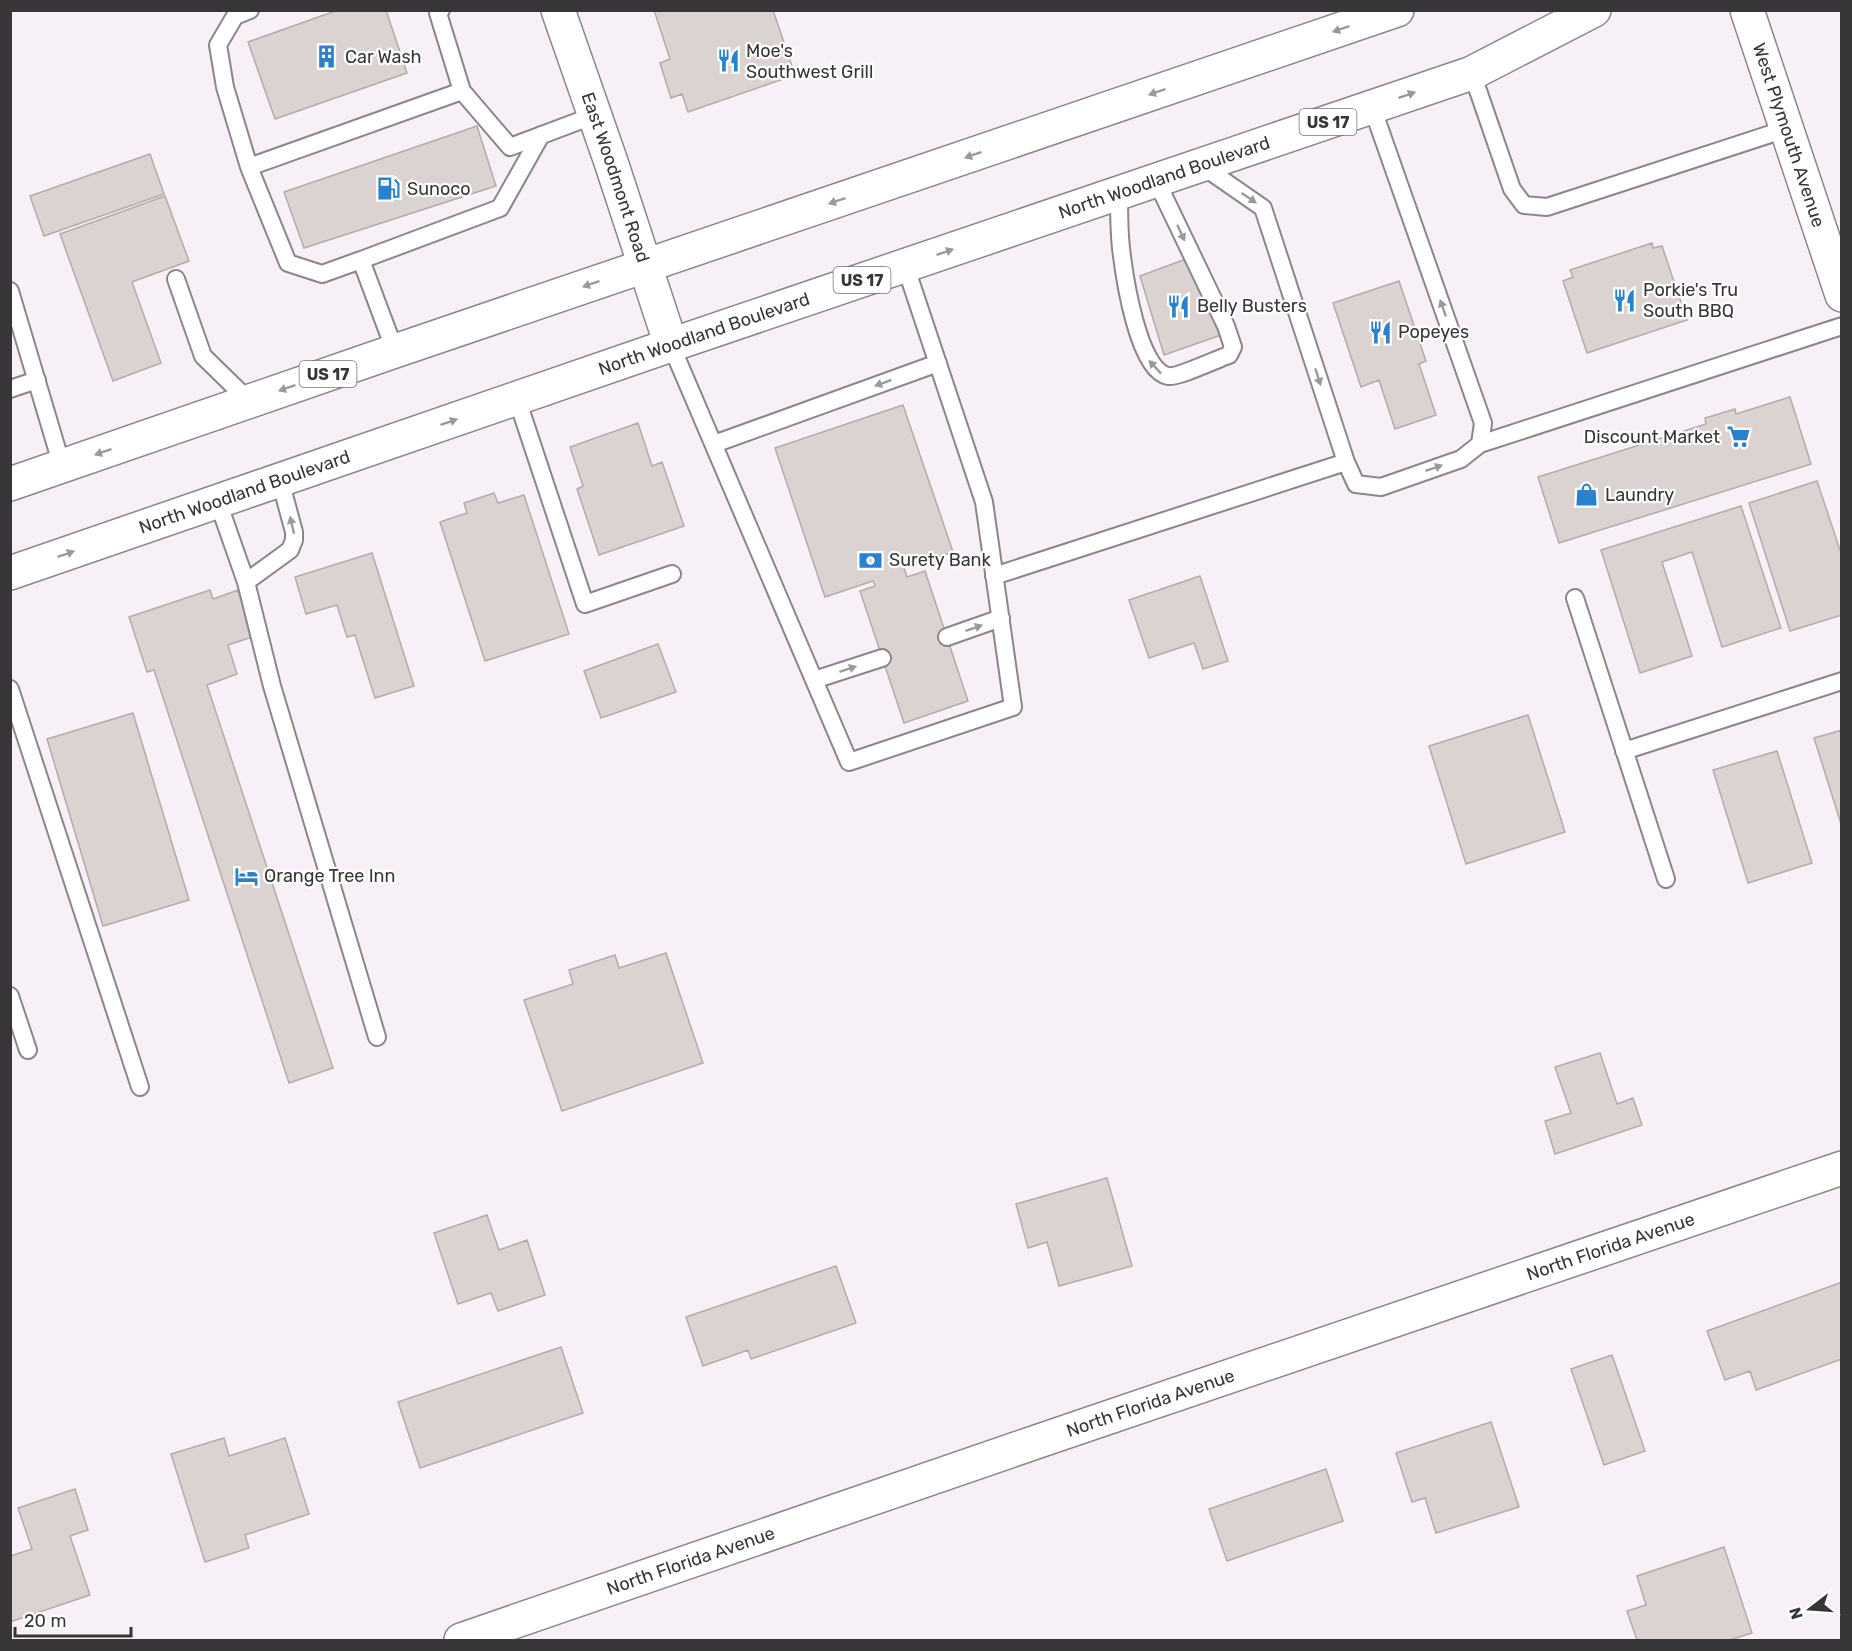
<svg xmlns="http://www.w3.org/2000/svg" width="1852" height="1651" font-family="Rubik,sans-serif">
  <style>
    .building { fill: #dbd3d1; stroke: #b4abaa; stroke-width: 1.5 }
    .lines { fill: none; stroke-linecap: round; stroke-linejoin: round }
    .service-casing { stroke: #8c868c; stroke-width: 20 }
    .minor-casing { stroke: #8c868c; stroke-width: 36 }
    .secondary-casing { stroke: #8c868c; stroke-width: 36 }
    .primary-casing { stroke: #8c868c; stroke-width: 36 }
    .service { stroke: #fff; stroke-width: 16 }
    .minor { stroke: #fff; stroke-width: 33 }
    .secondary { stroke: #fff; stroke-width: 33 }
    .primary { stroke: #fff; stroke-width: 33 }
    .oneway { fill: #9b9a9b }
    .labels { text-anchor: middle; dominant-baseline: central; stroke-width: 4.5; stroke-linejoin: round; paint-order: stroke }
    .shield { fill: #fff; stroke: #737273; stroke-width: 1.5 }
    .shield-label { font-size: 16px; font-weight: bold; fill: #373537 }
    .poi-label { font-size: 18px; fill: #373537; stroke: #fff; text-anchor: start }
    .street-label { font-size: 18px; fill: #373537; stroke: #fff }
  </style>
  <rect width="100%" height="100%" fill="#f7f1f7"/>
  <path class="building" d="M338,10H386L407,73L275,119L248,42Z
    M654,10H773L795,75L688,112L682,94L671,98L660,63L670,59Z
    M477,126L496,186L304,248L284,192Z
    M150,154L164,194L44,236L30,196Z
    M165,196L189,261L132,282L161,363L113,381L60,234Z
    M1652,243L1653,248L1662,246L1687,320L1587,353L1563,281L1573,277L1570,270Z
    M1186,259L1221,335L1164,355L1140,276Z
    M1399,281L1426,361L1419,364L1436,415L1395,429L1379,380L1361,387L1333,303Z
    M1790,397L1811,464L1559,543L1538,477L1706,424L1705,418L1735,409L1736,414Z
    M903,405L953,552L904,568L907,577L925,571L968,701L904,723L860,591L875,586L873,581L825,597L775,448Z
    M638,423L652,466L662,462L684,526L599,555L577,489L583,486L570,447Z
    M1817,481L1842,556V615L1790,631L1749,503Z
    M494,493L498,503L524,495L569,634L485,661L440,522L467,513L464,503Z
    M1741,506L1781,628L1722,647L1692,552L1662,562L1692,656L1640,673L1601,550Z
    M372,553L414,686L375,698L355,635L347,637L337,605L306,614L295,577Z
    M1200,576L1228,661L1203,669L1194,643L1149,658L1129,600Z
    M210,590L213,599L238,590L252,637L228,645L237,674L207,685L333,1068L289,1083L154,670L147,672L129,617Z
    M658,644L676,692L601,718L584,671Z
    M133,713L189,900L103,926L47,739Z
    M1528,715L1565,832L1466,864L1429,746Z
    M1842,730V827L1814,738Z
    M1777,751L1812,863L1748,883L1713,770Z
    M666,953L703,1063L562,1111L524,1000L573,984L569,970L615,955L619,968Z
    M1600,1053L1617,1104L1633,1098L1642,1125L1555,1154L1545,1121L1571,1113L1555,1067Z
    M1107,1178L1132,1266L1059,1286L1047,1242L1028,1248L1016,1204Z
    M487,1215L499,1250L527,1240L545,1295L498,1311L491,1293L458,1304L434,1233Z
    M836,1266L856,1323L751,1359L748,1350L703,1366L686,1317Z
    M1842,1282V1359L1756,1390L1750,1371L1725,1380L1707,1331Z
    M561,1347L583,1413L420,1468L398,1402Z
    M1612,1355L1645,1451L1604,1465L1571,1369Z
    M1491,1422L1519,1507L1436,1533L1425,1498L1412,1502L1396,1453Z
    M224,1438L229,1456L285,1438L309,1514L245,1535L249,1548L205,1562L171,1454Z
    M1326,1469L1343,1521L1227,1561L1209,1509Z
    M75,1489L88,1530L70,1536L90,1595L10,1622V1556L32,1549L18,1508Z
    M1724,1547L1752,1633L1730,1640H1637L1627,1611L1646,1605L1637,1576Z"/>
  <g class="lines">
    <defs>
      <path id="service" d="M1472,73L1512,189L1524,205L1547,207L1786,129
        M462,91L510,147L595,115
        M1201,165L1263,208L1346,462L1356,484L1381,487L1461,459L1480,444L1483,423L1372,107
        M249,167L225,87L218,45L235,16L250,10
        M1119,192C1119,211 1119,230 1121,248C1124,275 1138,371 1168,376C1177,378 1217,359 1229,355L1233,347L1226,326L1156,180
        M361,260L500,208L541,135
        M176,279L203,356L249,401
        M10,291L62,466
        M671,345L849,762L1013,707L984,502L905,265
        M395,351L361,260L322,274L288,263L249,167L462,91L438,13L441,10
        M10,389L37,380
        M517,399L585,604L672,574
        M714,444L938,363
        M1480,444L1842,326
        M218,502L246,582L272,686L377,1037
        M994,576L1346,462
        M246,582L290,550L294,540V532L280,480
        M1575,598L1666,879
        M947,637L1001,618
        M814,680L882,658
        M10,689L140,1087
        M1624,751L1842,681
        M10,996L28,1050"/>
      <g id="minor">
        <path id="s1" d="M558,10L611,162L671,345"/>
        <path id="s2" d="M461,1640L1039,1441L1842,1168"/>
      </g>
      <g id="secondary">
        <path id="s3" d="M1747,10L1842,295"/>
      </g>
      <g id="primary">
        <path d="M10,484L395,351L1397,10"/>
        <path id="s4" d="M10,573L671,345L1472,73L1594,10"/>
      </g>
    </defs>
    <use href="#service" class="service-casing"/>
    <use href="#minor" class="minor-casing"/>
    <use href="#secondary" class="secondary-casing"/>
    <use href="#primary" class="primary-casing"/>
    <use href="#service" class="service"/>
    <use href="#minor" class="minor"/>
    <use href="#secondary" class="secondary"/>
    <use href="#primary" class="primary"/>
  </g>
  <defs><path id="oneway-solid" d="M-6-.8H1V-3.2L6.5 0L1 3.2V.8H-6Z" transform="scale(1.5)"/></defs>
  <g class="oneway">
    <use href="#oneway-solid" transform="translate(1341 29) rotate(161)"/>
    <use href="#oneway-solid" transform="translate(1157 92) rotate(161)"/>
    <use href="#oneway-solid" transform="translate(1407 95) rotate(-19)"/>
    <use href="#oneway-solid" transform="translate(973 155) rotate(161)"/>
    <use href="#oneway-solid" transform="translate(1249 198) rotate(34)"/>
    <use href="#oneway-solid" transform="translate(837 201) rotate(161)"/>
    <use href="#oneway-solid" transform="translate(1181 233) rotate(65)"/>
    <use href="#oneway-solid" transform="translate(945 252) rotate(-19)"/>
    <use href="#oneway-solid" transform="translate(591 284) rotate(161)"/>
    <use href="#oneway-solid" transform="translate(1443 308) rotate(-109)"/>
    <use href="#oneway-solid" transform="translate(1155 367) rotate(-133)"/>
    <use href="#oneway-solid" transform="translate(1318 377) rotate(72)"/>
    <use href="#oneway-solid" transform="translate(883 383) rotate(160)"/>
    <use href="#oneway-solid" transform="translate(287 388) rotate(161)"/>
    <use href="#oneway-solid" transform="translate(449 422) rotate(-19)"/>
    <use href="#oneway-solid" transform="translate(103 452) rotate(161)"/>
    <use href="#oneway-solid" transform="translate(1434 468) rotate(-19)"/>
    <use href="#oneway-solid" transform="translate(292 525) rotate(-103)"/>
    <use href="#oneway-solid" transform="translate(66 554) rotate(-19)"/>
    <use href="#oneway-solid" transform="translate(974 628) rotate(-19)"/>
    <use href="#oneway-solid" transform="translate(848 669) rotate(-18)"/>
  </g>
  <defs>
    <symbol id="building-bare" viewBox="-9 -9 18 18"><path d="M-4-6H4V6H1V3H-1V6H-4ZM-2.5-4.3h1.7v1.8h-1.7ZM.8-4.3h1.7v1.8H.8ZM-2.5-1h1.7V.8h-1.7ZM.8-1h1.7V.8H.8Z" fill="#2a81cf" stroke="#fff" stroke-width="2.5" paint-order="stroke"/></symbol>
    <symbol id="restaurant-bare" viewBox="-9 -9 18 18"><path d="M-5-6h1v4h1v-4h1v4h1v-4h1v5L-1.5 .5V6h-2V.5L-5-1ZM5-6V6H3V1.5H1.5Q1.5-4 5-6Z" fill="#2a81cf" stroke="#fff" stroke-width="2.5" paint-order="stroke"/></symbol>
    <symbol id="fuel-bare" viewBox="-9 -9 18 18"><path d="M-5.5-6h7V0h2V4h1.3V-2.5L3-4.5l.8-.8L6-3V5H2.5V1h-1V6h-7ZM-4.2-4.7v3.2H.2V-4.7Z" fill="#2a81cf" stroke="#fff" stroke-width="2.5" paint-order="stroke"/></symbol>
    <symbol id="supermarket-bare" viewBox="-9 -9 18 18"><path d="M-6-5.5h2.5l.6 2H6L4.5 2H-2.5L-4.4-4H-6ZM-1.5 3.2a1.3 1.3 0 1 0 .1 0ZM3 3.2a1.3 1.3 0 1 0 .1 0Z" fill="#2a81cf" stroke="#fff" stroke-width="2.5" paint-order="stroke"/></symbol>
    <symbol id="shop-bare" viewBox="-9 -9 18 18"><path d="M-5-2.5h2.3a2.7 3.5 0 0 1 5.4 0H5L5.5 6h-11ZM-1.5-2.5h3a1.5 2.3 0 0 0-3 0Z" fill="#2a81cf" stroke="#fff" stroke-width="2.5" paint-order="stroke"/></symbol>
    <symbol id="bank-bare" viewBox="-9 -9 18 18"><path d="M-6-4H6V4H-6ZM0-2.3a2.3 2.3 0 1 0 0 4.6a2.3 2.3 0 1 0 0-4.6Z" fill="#2a81cf" stroke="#fff" stroke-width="2.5" paint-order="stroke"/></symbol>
    <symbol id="hotel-bare" viewBox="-9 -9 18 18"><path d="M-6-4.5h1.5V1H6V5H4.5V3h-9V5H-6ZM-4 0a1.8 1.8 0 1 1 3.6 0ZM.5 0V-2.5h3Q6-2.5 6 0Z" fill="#2a81cf" stroke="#fff" stroke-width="2.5" paint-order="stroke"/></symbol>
  </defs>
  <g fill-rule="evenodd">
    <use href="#building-bare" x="310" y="40" width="33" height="33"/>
    <use href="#restaurant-bare" x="712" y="44" width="33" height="33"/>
    <use href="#fuel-bare" x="372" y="172" width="33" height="33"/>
    <use href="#restaurant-bare" x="1608" y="284" width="33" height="33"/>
    <use href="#restaurant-bare" x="1162" y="290" width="33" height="33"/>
    <use href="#restaurant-bare" x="1364" y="316" width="33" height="33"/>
    <use href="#supermarket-bare" x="1722" y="420" width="33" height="33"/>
    <use href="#shop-bare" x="1570" y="478" width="33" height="33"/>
    <use href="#bank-bare" x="854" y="544" width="33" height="33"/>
    <use href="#hotel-bare" x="230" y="860" width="33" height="33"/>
  </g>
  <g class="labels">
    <g class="shield">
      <rect x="1299.5" y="109" width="57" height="26" rx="4.5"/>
      <rect x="833.5" y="267" width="57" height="26" rx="4.5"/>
      <rect x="299.5" y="361" width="57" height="26" rx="4.5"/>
    </g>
    <g class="shield-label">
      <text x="1328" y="122">US 17</text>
      <text x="862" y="280">US 17</text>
      <text x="328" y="374">US 17</text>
    </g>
    <g class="poi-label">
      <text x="746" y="51">Moe's<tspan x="746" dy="21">Southwest Grill</tspan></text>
      <text x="345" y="57">Car Wash</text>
      <text x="407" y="189">Sunoco</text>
      <text x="1643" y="290">Porkie's Tru<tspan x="1643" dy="21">South BBQ</tspan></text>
      <text x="1197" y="306">Belly Busters</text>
      <text x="1398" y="332">Popeyes</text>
      <text x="1720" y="437" text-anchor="end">Discount Market</text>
      <text x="1605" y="495">Laundry</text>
      <text x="889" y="560">Surety Bank</text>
      <text x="264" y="876">Orange Tree Inn</text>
    </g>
    <g class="street-label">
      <text stroke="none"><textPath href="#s3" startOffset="132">West Plymouth Avenue</textPath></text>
      <text stroke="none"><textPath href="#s1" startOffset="177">East Woodmont Road</textPath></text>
      <text stroke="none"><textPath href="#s4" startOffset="1220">North Woodland Boulevard</textPath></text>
      <text stroke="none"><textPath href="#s4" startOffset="734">North Woodland Boulevard</textPath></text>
      <text stroke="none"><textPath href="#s4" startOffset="248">North Woodland Boulevard</textPath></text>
      <text stroke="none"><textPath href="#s2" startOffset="1215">North Florida Avenue</textPath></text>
      <text stroke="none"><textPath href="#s2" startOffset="729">North Florida Avenue</textPath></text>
      <text stroke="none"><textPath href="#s2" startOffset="243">North Florida Avenue</textPath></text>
    </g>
  </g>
  <rect width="1852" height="1651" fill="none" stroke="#373537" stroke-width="24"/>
  <g transform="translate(1810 1609) rotate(253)" stroke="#ffffff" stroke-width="4.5" paint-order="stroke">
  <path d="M0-4.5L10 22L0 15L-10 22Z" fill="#373537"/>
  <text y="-9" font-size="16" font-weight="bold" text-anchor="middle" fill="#373537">N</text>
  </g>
  <path d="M15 1627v9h116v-9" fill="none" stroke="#373537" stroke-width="3"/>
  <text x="24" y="1627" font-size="18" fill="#373537" stroke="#ffffff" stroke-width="4.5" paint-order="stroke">20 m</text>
</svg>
